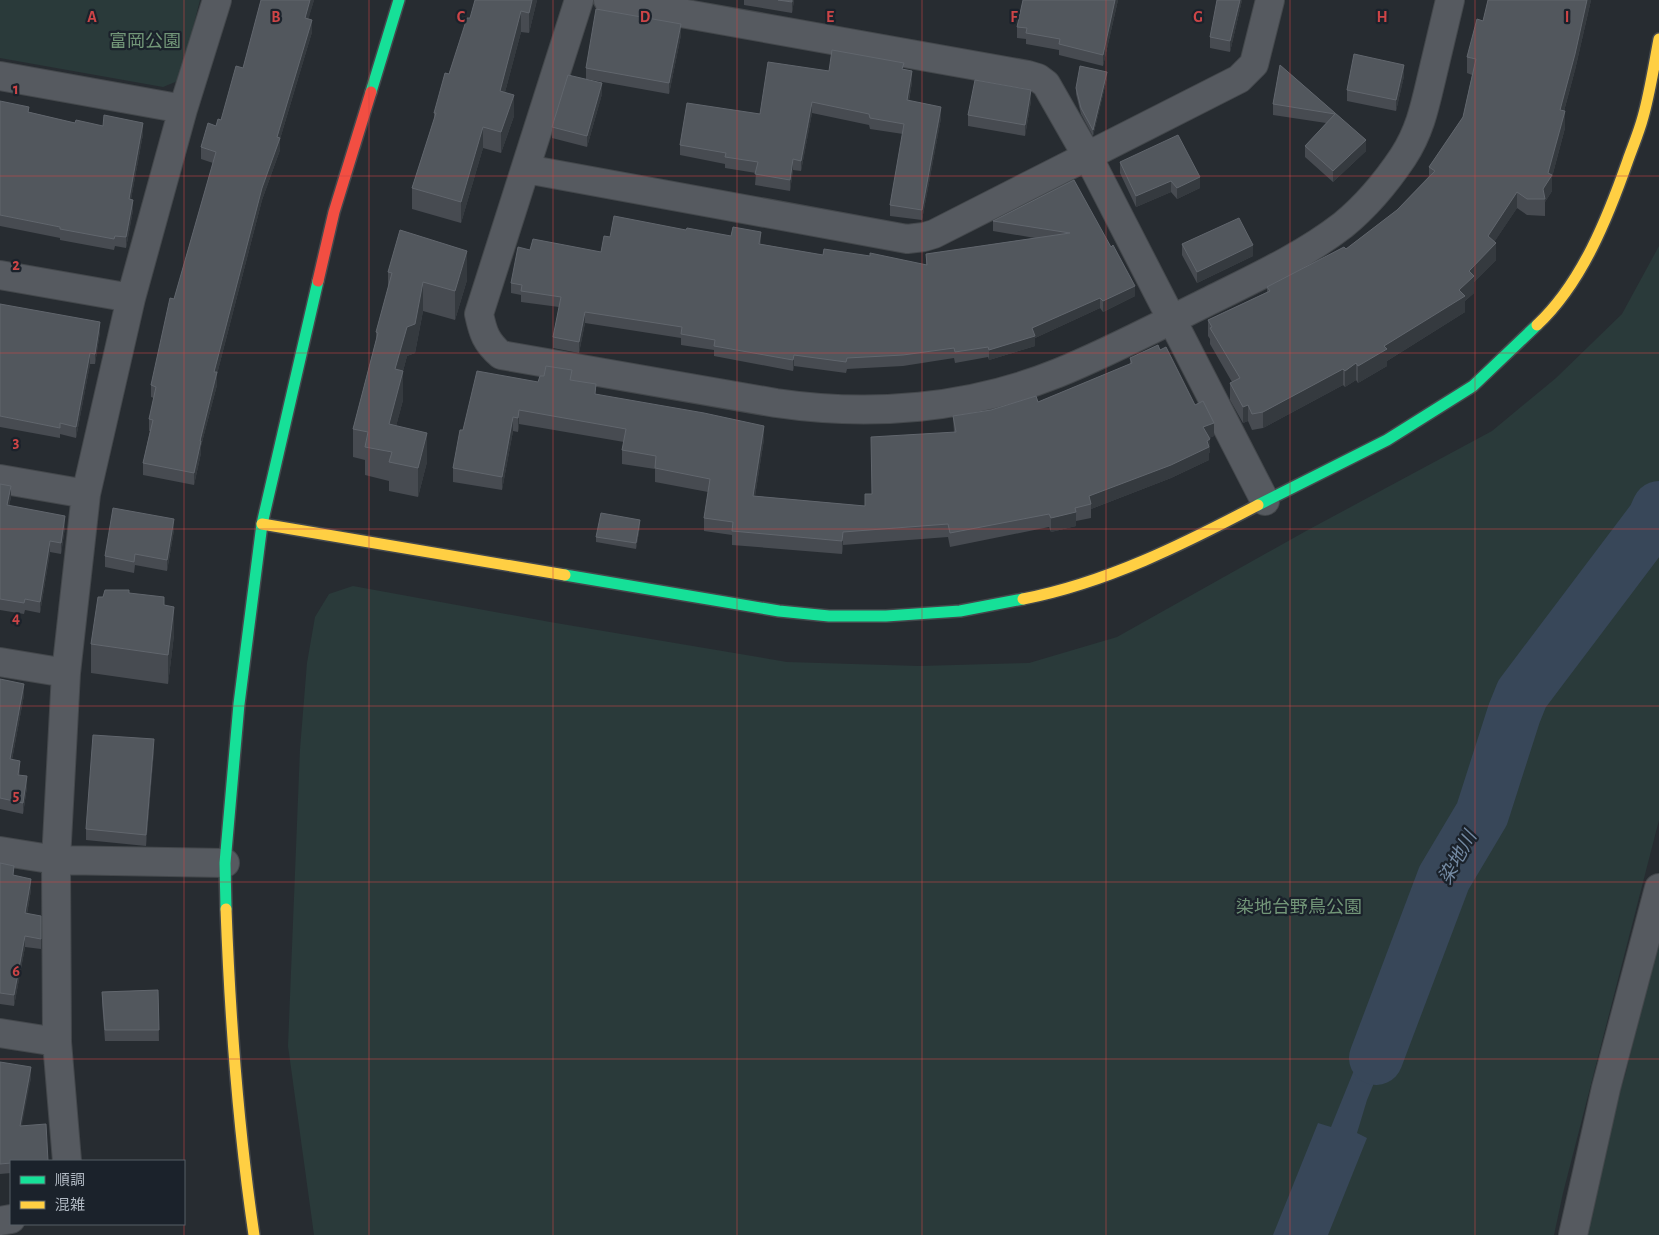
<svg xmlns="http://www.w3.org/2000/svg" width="1659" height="1235" font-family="'Alegreya Sans','Noto Sans JP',sans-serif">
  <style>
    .green { fill: #2a3a3a }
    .water { fill: #384759 }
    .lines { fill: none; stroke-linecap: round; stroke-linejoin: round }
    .river { stroke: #384759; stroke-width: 54 }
    .street-casing { stroke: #44484c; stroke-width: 30 }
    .fast-casing { stroke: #44484c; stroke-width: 14 }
    .slow-casing { stroke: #44484c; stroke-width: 14 }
    .jam-casing { stroke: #44484c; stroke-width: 14 }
    .street { stroke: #565a60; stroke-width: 28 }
    .fast { stroke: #16e098; stroke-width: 11 }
    .slow { stroke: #ffcf43; stroke-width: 11 }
    .jam { stroke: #f24e42; stroke-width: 11 }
    .wall { fill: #474b51 }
    .shaded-wall { fill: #353a3f }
    .building { fill: #52575d; stroke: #61666d }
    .grid { fill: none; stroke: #ce4547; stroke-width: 1; stroke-opacity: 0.55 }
    .labels { text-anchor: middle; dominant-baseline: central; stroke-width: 4.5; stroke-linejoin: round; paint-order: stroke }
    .park-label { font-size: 18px; fill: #729678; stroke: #1b222b }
    .water-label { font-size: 19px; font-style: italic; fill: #748aa3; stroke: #1b222b }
    .grid-label { font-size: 16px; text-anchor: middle; font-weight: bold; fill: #ce4547; stroke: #1b222b; stroke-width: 4.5; stroke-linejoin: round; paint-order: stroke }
  </style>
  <rect width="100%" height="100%" fill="#272c31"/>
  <path class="green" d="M0,0H200L180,80L163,87L0,58Z
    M1659,246V820L1563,1193L1554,1235H314L288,1046L300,749L307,663L315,617L329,594L353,586L550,622L787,662L919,666L1029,663L1117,637L1306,531L1492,431L1556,378L1622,314Z
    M1659,938V1235H1586L1607,1133L1626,1072Z"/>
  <path class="water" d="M1389,984L1411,993L1367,1100L1357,1133L1367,1138L1328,1235H1273L1318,1123L1331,1127Z"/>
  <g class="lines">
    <path class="river" d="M1376,1058L1444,878L1482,814L1514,714L1522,694L1654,519L1659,508"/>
    <defs>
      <path id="street" d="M579,0L479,314C483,333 486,342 501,355L776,403C871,417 969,409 1058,373C1110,352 1160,325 1211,300C1255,278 1303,256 1343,225C1365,207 1387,181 1403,157C1420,131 1425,106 1432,76C1438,51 1444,25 1450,0
        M608,0L1028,75L1038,78L1046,84L1095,170L1265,501
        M0,76L183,109
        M526,169L907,239L924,237L934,234L1239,79L1254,64L1270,0
        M0,275L131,298
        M0,479L86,494
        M0,662L66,673
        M0,851L56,860L225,863
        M0,1033L57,1042
        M67,1161L57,1042L56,860L66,673L86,494L131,298L183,109L217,0
        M0,1221L11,1219
        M1573,1235L1606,1088L1659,888"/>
      <path id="fast" d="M371,92L399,0
        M1258,505L1387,440L1473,386L1537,325
        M565,575L779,611L829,616H886L960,611L1023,599
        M226,909L225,863L239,704L262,524L318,281"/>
      <path id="slow" d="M1537,325C1582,283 1608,217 1628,160C1633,146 1639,132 1643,117C1650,92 1654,65 1659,39
        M262,524L565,575
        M1023,599C1106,583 1184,544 1258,505
        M226,909C230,1018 238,1127 254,1235"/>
      <path id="jam" d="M318,281L334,212L371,92"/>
    </defs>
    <use href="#street" class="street-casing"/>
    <use href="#fast" class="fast-casing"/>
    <use href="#slow" class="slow-casing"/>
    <use href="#jam" class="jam-casing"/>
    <use href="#street" class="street"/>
    <use href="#fast" class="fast"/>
    <use href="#slow" class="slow"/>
    <use href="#jam" class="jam"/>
  </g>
  <path class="wall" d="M261,0H314L308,19L312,32L280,139V150L262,200L217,374V385L201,446V453L194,485L143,475V463L150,431H149V419L154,398L151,397V385L174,299L213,163L201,159V147L221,120L243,68Z
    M537,0L529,33L521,32L505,92L514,116L501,153L483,148L461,223L412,209V188L434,120V113L449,74L470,18Z
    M744,0H794L792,13L744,5Z
    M1023,0H1118L1103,66L1059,55V50L1026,44V39L1017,38V27Z
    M1242,0L1230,52L1210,48V37Z
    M1488,0H1591L1575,70L1564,111L1565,128L1552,177V191L1545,202V216L1527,215L1517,208L1494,242L1496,260L1474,282V293L1465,301V312L1387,361V366L1358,383L1356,380L1345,387L1343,385L1263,428L1252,430L1248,421L1243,423L1230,400V383L1232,382L1210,344V339L1208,336V320L1267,292V287L1346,249L1397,210L1429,176V167L1463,117L1472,75L1467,73V57L1483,21Z
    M681,35L669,94L586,79V68Z
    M1280,65L1366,140V151L1333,182L1305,157V146L1326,123L1273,115V104Z
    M904,69L912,82L909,101L941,118L922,220L890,216V205L903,134L870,129L869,125L812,113L801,171L793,170L790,191L755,185L756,173L725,168V164L680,155V145L760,114L829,71Z
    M1404,76L1396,111L1347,101V90Z
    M1107,78L1093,136L1081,114L1076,94V88Z
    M602,94L587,147L552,138V127Z
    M0,101L29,112L75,123L143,134L131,199L133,210L126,248L115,246L114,250L60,240V238L0,226Z
    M1031,101L1025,136L968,126V115Z
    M1120,162L1200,188L1177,199L1171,192L1136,207L1120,173Z
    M1074,180L1135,296L1103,312L1100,308L1035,338V346L989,360L988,357L955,363L954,358L903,366L847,369L846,373L794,366L793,371L714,356V350L681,345V338L585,323L579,353L553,348V337L559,307L521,302V295L511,293V283L530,250L601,252L610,237L761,244L823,255L926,265V254L1035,238L993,231V221Z
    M1182,244L1253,256L1197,283L1182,255Z
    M388,272L467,280L455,320L423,311L415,353L407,356L403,371V400L396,426L427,462L418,497L389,491V481L365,475V460L353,457V429L376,340V332L388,288Z
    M0,304L100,332L95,364H90L76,438L60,434V438L0,427Z
    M1160,350L1214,436L1209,438L1210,452L1209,453V460L1171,478L1091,509V518L1076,521V526L1051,532L1049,527L950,547L948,537L843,545L842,554L732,545V535L704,531V518L708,492L655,482V469L622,464V450L624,442L519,424L518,432L513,431L502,490L453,482V468L463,430L538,382L572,380L596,395L764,439L755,496L865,506V494H872L954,433L953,416L1038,402L1130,364V358Z
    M0,484L11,497L9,506L65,527L61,554L50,552L40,613L25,610L24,614L0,610Z
    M640,526L636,549L596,542V537Z
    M174,530L167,571L135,565L134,573L105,567V556Z
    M129,593L164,605L174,635L168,684L91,673V644L103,597Z
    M0,679L24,695L12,760L20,772L19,775L27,787L23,814L0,809Z
    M154,750L146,846L86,840V829Z
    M0,863L14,876L31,890L27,914L41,916V949L25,947L14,1006L0,1004Z
    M158,990L159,1041H105L102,1003V992Z
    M0,1062L31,1078L11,1161V1173L0,1174Z"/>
  <path class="shaded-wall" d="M310,0H314L305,31V18Z
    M532,0H537L529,33V13Z
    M792,0H794L792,13Z
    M1115,0H1118L1103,66V55Z
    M1240,0H1242L1230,52V41Z
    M1587,0H1591L1575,70L1560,126V110Z
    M521,11V32L500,111V91Z
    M312,20V32L280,139V150L262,200L217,374V385L201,446V453L194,485V473L200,441L214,372L262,188Z
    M681,24V35L669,94V83Z
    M1404,65V76L1396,111V100Z
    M912,71V82L907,111V100Z
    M1107,72V78L1093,136V130Z
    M602,83V94L587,147V136Z
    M1031,90V101L1025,136V125Z
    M514,95V116L501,153V132Z
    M812,102V113L801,171V161Z
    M941,107V118L922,220V210Z
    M1565,111V128L1552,177V191L1545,202L1543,189Z
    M143,123V134L129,210V199Z
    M483,127V148L461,223V202Z
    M1366,140V151L1333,182V171Z
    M793,159V170L790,191V180Z
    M1200,177V188L1177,199V188Z
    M1171,181V192L1136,207V196Z
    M1517,192V208L1489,250L1496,243V260L1474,282V293L1465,301V312L1387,361V366L1358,383V366L1459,290L1488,236Z
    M133,200V210L126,248V237Z
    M761,232V243L759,254V244Z
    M1253,245V256L1197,283V272Z
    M467,251V280L455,320V291Z
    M423,282V311L415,353L407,356L403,371V400L389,453V424L395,369L407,327Z
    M1135,286V296L1103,312V301Z
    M1100,298V308L1035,338V346L989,360V350L1032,328Z
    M585,312V323L579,353V342Z
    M100,322V332L95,364V354Z
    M90,353V364L76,438V427Z
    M794,355V366L793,371V360Z
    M1356,363V380L1345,387V371Z
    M1343,369V385L1263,428V412Z
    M1248,405V421L1243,423V407Z
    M519,410V424L518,432V418Z
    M513,417V431L502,490V477Z
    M1214,423V436L1203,441V427Z
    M764,426V439L753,509V496Z
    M427,433V462L418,497V468Z
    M1210,439V452L1209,453V460L1171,478L1091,509V504L1089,496Z
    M11,486V497L7,516V505Z
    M1076,512V526L1051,532V518Z
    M65,516V527L61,554V543Z
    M174,519V530L167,571V560Z
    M640,520V526L636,549V543Z
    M843,532V545L842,554V541Z
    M50,541V552L40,613V602Z
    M174,607V635L168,684V655Z
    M24,684V695L10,770V759Z
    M154,739V750L146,846V835Z
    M20,761V772L18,786V775Z
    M27,776V787L23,814V803Z
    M31,879V890L25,924V913Z
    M25,936V947L14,1006V995Z
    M31,1067V1078L20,1136V1126Z"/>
  <path class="building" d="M261,0H310L305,18L312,20L277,137L280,138L262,188L214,372H217L200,441H201L194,473L143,463L153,420L149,419L156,387L151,385L170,298L174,299L216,152L201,147L208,123L216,126L218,119L221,120L236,66L243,68Z
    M475,0H532L529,13L521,11L500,91L514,95L501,132L483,127L461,202L412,188L436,113H434L445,73L449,74L467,18H470Z
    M778,0H792V2Z
    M1023,0H1115L1103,55L1059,44L1060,39L1026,33L1027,28L1017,27Z
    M1217,0H1240L1230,41L1210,37Z
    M1488,0H1587L1575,54L1560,110L1565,111L1548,173L1552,175L1543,189L1545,199H1527L1517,192L1488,236L1496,243L1469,271L1474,276L1459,290L1465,296L1384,346L1387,349L1358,366L1356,363L1345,371L1343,369L1263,412L1252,414L1248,405L1243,407L1230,383L1240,378L1210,328L1212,327L1208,320L1270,291L1267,287L1344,247L1346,249L1397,210L1435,171L1429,167L1463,117L1476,59L1467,57L1477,19L1483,21Z
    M596,9L681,24L669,83L586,68Z
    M832,50L904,63L902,69L912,71L907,100L941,107L922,210L890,205L904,124L870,118L869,114L812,102L801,161L793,159L790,180L755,174L758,162L725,157L726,153L680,145L687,103L760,114L768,62L829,71Z
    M1354,54L1404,65L1396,100L1347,90Z
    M1280,65L1366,140L1333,171L1305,146L1335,114L1273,104Z
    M1080,66L1107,72L1093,130L1081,108L1076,88Z
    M568,75L602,83L587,136L552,127Z
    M975,80L1031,90L1025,125L968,115Z
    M0,101L29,107L28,112L75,123L76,120L103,126L104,115L143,123L129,199L133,200L126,237L115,236L114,239L60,229V227L0,215Z
    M1178,135L1200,177L1177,188L1171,181L1136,196L1120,162Z
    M1074,180L1111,247L1113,245L1135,286L1103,301L1100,298L1032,328L1035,336L989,350L988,347L955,352L954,348L903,355L847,358L846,362L794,355L793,360L714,346L715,340L681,334L682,327L585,312L579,342L553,337L561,297L521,291L522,285L511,283L518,247L530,250L533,239L601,252L604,236L610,237L614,216L686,230L687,228L731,236L733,227L761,232L759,244L823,255L824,249L870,256V253L927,265L926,254L1070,233L993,221Z
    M1239,218L1253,245L1197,272L1182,244Z
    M400,230L467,251L455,291L423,282L415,324L407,327L395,369L403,371L389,424L427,433L418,468L389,462L392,452L365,447L368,432L353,429L378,333L376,332L392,273L388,272Z
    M0,304L100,322L95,354L90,353L76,427L60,423V428L0,416Z
    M1158,345L1160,350L1166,347L1195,405L1203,401L1214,423L1203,427L1210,439L1207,441L1209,447L1171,465L1089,496L1091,504L1075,508L1076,512L1051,518L1049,514L950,533L948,524L843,532L842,541L732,531L733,522L704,518L710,479L655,468L656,456L622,450L626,429L519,410L518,418L513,417L502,477L453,468L460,430H463L477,371L538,382L540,376H544L546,366L572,370L570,380L596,384L595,394L704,413L764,426L753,496L865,506V494H872L871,437L956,432L953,416L991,410L1036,396L1038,402L1132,363L1130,358Z
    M0,484L11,486L7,505L65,516L61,543L50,541L40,602L25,599L24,603L0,599Z
    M113,508L174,519L167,560L135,554L134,562L105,556Z
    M601,513L640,520L636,543L596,537Z
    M105,590H129V593L164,597V605L174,607L168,655L91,644L98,597H103Z
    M0,679L24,684L10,759L20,761L18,775L27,776L23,803L0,798Z
    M93,735L154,739L146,835L86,829Z
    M0,863L14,866L13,875L31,879L25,913L41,916V939L25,936L14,995L0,993Z
    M158,990L159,1030H105L102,992Z
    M0,1062L31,1067L20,1126L46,1124L48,1161H11V1163L0,1164Z"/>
  <path class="grid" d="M184,0V1235M369,0V1235M553,0V1235M737,0V1235M922,0V1235M1106,0V1235M1290,0V1235M1475,0V1235M0,176H1659M0,353H1659M0,529H1659M0,706H1659M0,882H1659M0,1059H1659"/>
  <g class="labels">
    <g class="park-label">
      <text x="145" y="42">富岡公園</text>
      <text x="1299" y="908">染地台野鳥公園</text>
    </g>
    <g class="water-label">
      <text transform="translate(1458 858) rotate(-61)">染地川</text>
    </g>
  </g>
  <g class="grid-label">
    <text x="92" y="22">A</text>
    <text x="276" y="22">B</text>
    <text x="461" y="22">C</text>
    <text x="645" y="22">D</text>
    <text x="830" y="22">E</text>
    <text x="1014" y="22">F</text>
    <text x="1198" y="22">G</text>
    <text x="1382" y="22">H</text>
    <text x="1567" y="22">I</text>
    <text x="16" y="94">1</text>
    <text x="16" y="270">2</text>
    <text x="16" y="447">3</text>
    <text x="16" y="623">4</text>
    <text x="16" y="800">5</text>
    <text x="16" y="976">6</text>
  </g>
  <rect x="10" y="1160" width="175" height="65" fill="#1b222b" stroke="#575e67"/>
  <rect x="20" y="1176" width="25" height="8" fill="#16e098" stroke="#575e67"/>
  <text x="55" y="1185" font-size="15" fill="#b0b8c2">順調</text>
  <rect x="20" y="1201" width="25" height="8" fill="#ffcf43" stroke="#575e67"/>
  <text x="55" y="1210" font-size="15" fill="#b0b8c2">混雑</text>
</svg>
